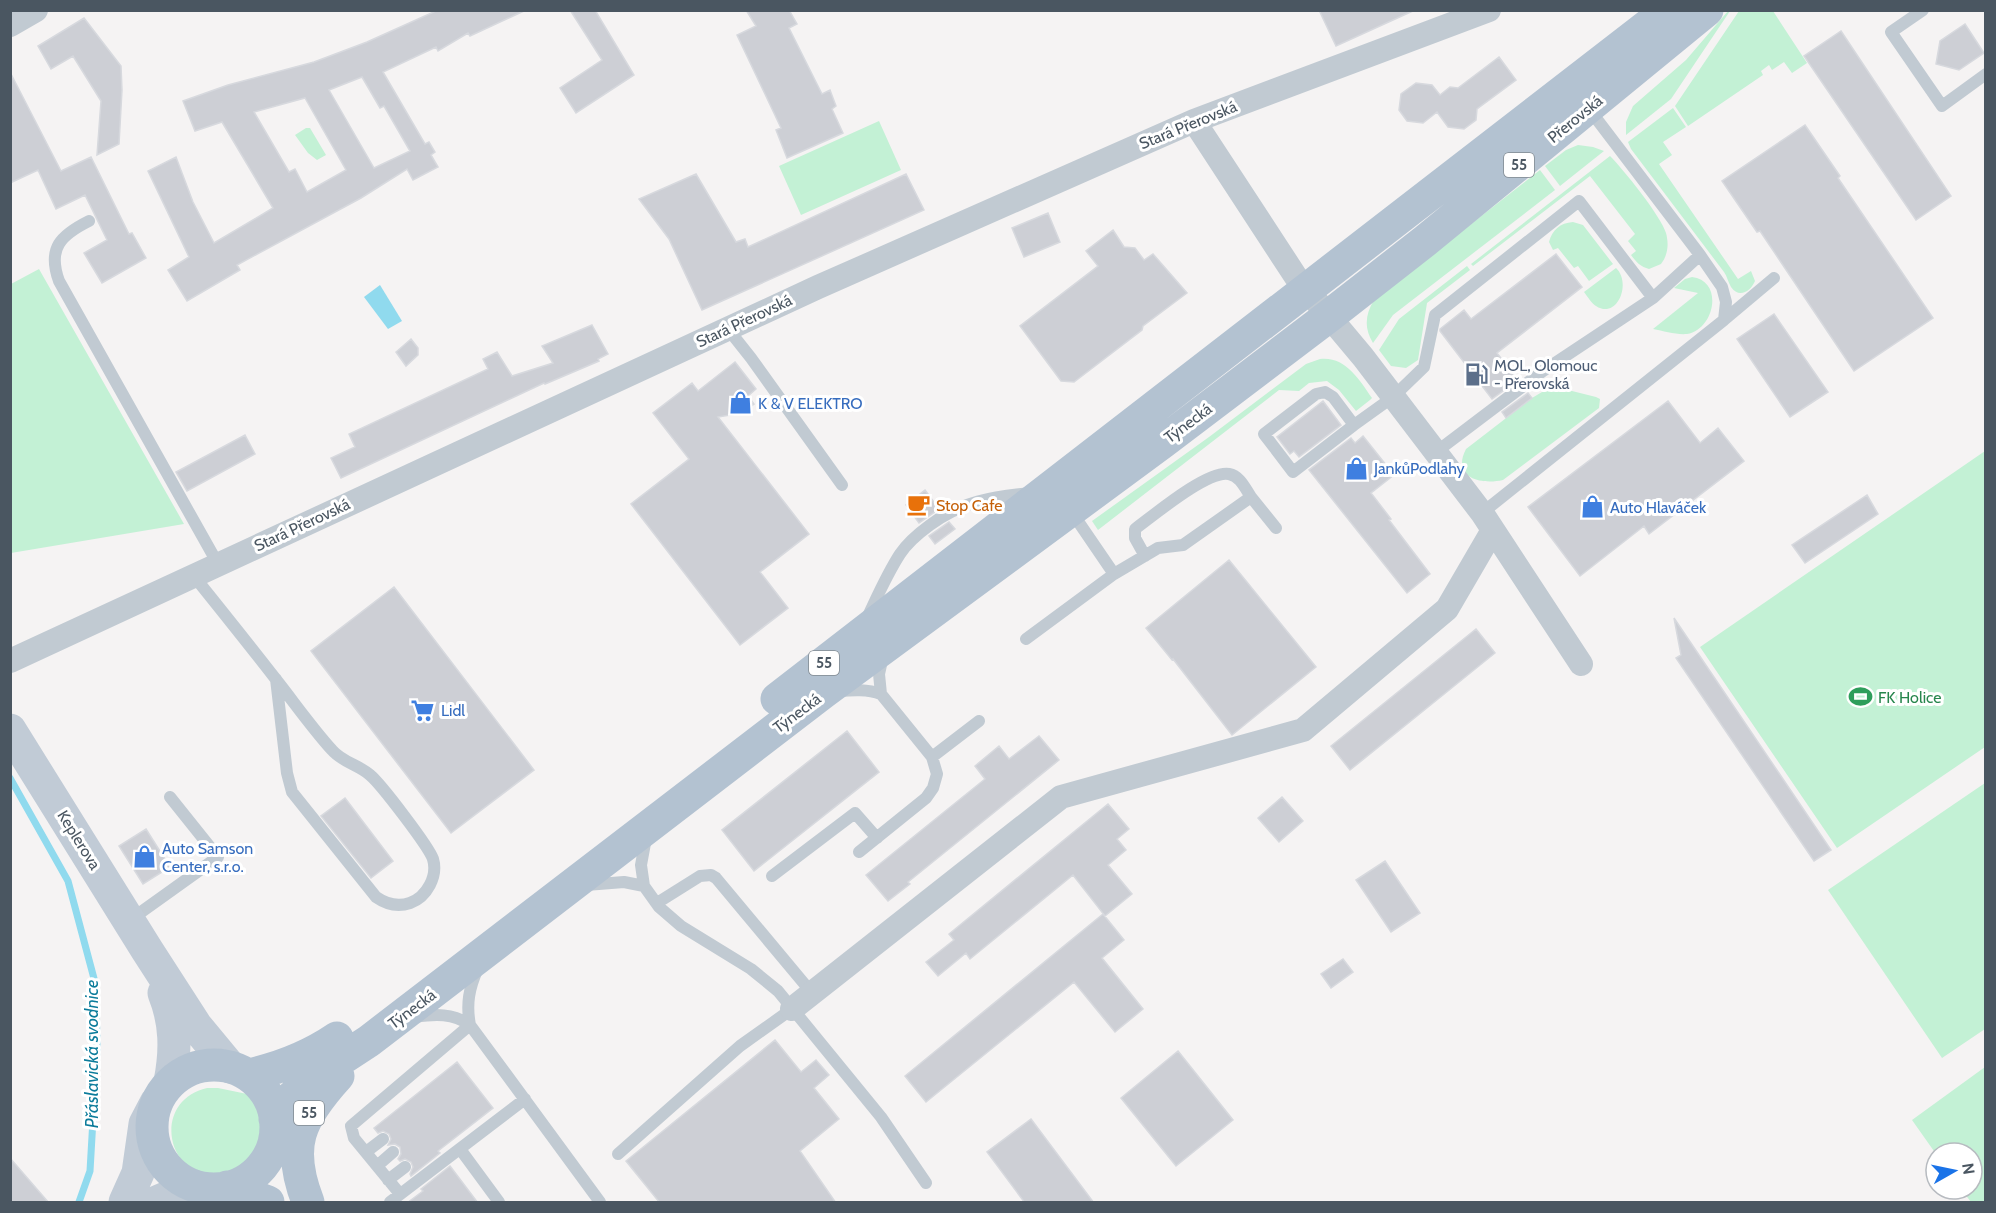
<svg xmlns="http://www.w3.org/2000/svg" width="1996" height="1213" font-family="Cabin,sans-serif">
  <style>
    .green { fill: #c3f1d5 }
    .water { fill: #90daee }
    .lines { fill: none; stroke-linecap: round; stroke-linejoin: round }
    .stream { stroke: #90daee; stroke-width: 7 }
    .building { fill: #cdcfd5; stroke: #d7d9de; stroke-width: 1.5; fill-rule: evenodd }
    .lane { stroke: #c1cad2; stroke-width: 12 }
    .street { stroke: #c1cad2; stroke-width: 24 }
    .secondary { stroke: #c1cbd6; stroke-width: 33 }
    .primary { stroke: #b3c2d1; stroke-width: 33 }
    .labels { text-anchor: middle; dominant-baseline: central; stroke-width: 6; stroke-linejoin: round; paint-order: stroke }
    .shield { fill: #fff; stroke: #808990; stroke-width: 1.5 }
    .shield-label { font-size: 15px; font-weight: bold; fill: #4a5661 }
    .street-label { font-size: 16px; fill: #4a5661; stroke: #fff }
    .service-label { font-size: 16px; fill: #4e5e75; stroke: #fff; text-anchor: start }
    .shop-label { font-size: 16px; fill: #366cbe; stroke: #fff; text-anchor: start }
    .food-label { font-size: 16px; fill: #c56008; stroke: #fff; text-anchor: start }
    .leisure-label { font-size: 16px; fill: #27864d; stroke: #fff; text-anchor: start }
    .water-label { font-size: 18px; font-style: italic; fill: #0c7c9b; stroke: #fff }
  </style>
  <rect width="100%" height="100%" fill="#f5f3f3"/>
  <path class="green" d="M1728,11H1730L1671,99L1626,135V122L1633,106L1686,60Z
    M1739,11H1773L1807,63L1792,73L1784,62L1772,70L1769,65L1761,71L1763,75L1688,126L1675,106Z
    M1673,108L1686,127L1663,142L1672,155L1659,164L1738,279L1751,271L1755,281C1751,291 1739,299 1731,287C1728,282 1727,276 1724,272L1631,149L1628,142Z
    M879,121L901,170L801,215L779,166Z
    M306,128H310L326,155L317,160L308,153L295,135Z
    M1578,145L1593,147L1604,151L1560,186L1545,166L1566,150Z
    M1610,156C1623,169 1661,216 1666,233C1669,244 1668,255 1661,264L1649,269C1641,267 1636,262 1631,255L1636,251L1628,241L1635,234L1590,176L1473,266L1471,264Z
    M1540,170L1555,190L1393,315L1373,343C1364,328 1365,315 1374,300Z
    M1573,222L1583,225L1613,264L1589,281L1578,266L1574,268L1558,248L1553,250L1549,242C1552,230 1560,223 1573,222Z
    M1467,266L1470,270L1427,303L1418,360L1406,368L1391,366L1379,350L1399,319Z
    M1616,268C1632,283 1617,320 1596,306C1591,303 1588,297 1584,292Z
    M39,269L184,524L11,553V284Z
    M1692,277C1724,281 1715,329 1687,334C1676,335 1664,331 1653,329L1698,293L1674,288L1685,279Z
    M1320,359C1345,356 1359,379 1372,398L1370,400L1356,411L1339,390L1327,381L1309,383L1299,391L1279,390L1098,530L1092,521L1209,437L1306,364Z
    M1552,389H1564L1596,397L1600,399L1599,408L1503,480C1481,485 1451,478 1466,449L1532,398L1542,392Z
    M1985,451V747L1837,848L1700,647Z
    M1985,783V1029L1942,1058L1828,890Z
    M1985,1067V1202H1971L1961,1189H1972V1153L1936,1154L1912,1120Z
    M207,1088H218L252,1095C261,1111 263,1131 256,1148C250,1161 238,1171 225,1174C168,1186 148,1102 207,1088Z"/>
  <path class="water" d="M380,285L402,321L388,329L364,297Z"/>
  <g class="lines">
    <path class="stream" d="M10,778L68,881L96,986L97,1050L90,1171L79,1202"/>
  </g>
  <path class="building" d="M438,10H526L470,36L468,33L438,51L436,47L383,72L425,144L429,142L435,152L431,155L438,167L413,180L407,169L361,198L237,265L240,270L187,301L168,270L189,257L148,171L176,157L193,202L214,243L273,208L222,122L195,131L183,101L228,85L314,62L367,42ZM362,77L380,108L384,106L410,151L374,168L329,90ZM305,98L346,170L307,192L295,169L289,172L254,112Z
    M570,10H595L634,75L576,113L560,88L602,60Z
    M746,10H789L797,24L789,28L822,94L830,90L836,106L832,109L843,133L787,158L776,130L781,128L737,35L756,26Z
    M1319,10H1415L1336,46Z
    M84,18L121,66L122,90L119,144L97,155L101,101L73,56L51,69L38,46Z
    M1965,24L1984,53L1959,70L1936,64L1940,41Z
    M1841,31L1951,196L1916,220L1804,56Z
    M1499,57L1516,80L1477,109L1476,120L1464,129L1448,127L1437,112L1423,123L1407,121L1399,110L1401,94L1416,83L1432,85L1440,95L1450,87L1458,88Z
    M10,72L61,171L91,157L129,234L132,233L146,258L102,283L84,253L107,240L85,195L56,209L38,170L10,183Z
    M1805,125L1840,176L1838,178L1933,318L1854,371L1760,231L1757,232L1722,181Z
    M696,174L736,242L745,239L748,247L906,174L924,210L702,310L669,239L639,199Z
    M1048,213L1060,242L1024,257L1012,228Z
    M1113,230L1124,247L1135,248L1144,260L1153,254L1187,293L1143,326L1142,330L1074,382L1061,381L1020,326L1098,266L1086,251Z
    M1556,254L1582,287L1497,353L1518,380L1492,399L1440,331V329L1464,310L1471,319Z
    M1774,314L1828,392L1790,417L1737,339Z
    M592,325L608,354L598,359L599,361L545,384L544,383L341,478L331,458L355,447L349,434L488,369L483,359L497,352L512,376L553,363L542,346Z
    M411,339L418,348V355L406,366L396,352Z
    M735,362L756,389L748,396L754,404L742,413L718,417L809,534L760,572L788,608L740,645L631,504L689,459L653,413L692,383L698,391Z
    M1528,393L1532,398L1506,418L1502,412Z
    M1323,401L1341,425L1299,457L1294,451L1290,454L1277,437Z
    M1668,401L1700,443L1718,428L1744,461L1649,534L1644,526L1580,576L1528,507Z
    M245,435L255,454L187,491L176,472Z
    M1363,436L1394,475L1371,493L1391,519L1389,520L1430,574L1407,593L1309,470L1351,438L1355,443Z
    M925,490L939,509L919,523L906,505Z
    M1867,495L1878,514L1805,563L1792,545Z
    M949,522L955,529L935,544L929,536Z
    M1229,560L1316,667L1232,735L1173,659L1172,660L1146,628Z
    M394,587L534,770L451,833L311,651Z
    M1674,618L1831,850L1814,861L1676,658L1681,655Z
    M1476,629L1495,653L1350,770L1331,746Z
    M847,731L879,772L754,871L722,830Z
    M1039,736L1059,760L908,882L910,884L888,901L866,875L985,779L975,766L999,746L1009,759Z
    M1282,797L1303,821L1279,842L1258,818Z
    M345,798L393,861L371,878L321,816Z
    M1108,804L1129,829L1117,839L1126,850L1108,865L1132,894L1105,916L1073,875L970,959L966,953L938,976L926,962L954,940L949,934Z
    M146,829L170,867L143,884L119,846Z
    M1385,861L1420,913L1391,932L1356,880Z
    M1103,914L1124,940L1102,958L1143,1009L1115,1032L1074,982L926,1102L905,1076Z
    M1343,959L1353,972L1331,988L1321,974Z
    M775,1040L801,1072L816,1060L829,1075L814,1088L839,1119L800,1151L836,1203H660L626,1161Z
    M1178,1051L1233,1120L1176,1166L1121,1098Z
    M457,1062L493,1108L438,1151L440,1153L411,1176L410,1174L413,1167L411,1162L405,1159L400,1161L398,1159L401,1154L400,1147L395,1144L388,1145L391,1139L389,1134L383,1131L378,1133L374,1128Z
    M1031,1119L1094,1203H1025L987,1152Z
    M10,1158L49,1203H10Z
    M450,1166L478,1203H407L423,1191L421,1189Z"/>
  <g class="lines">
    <path class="lane" d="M1923,10L1891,32L1942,106L1986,74
      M89,221C61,235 47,248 59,281L218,564
      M1724,320L1774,278
      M728,329L751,358L842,485
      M1354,425L1293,472L1264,434L1316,394L1325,392L1333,397L1354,425L1393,397L1424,367L1435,315L1579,201L1653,298
      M1436,452L1543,371L1653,298L1700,255
      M1251,497L1276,528
      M1071,511L1114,574L1158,548L1183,545L1251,497C1245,488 1240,476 1229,474C1207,470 1153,516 1135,529V538L1145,556
      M1482,513L1724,320L1726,302L1722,287L1700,255L1589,109
      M193,575C222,611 250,646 278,682C296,705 313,729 332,750C342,762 359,765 370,775C381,784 429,847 433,859C438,876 427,897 410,903C398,907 386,904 376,897L292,792L287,773L276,679
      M868,616C878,595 887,574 900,554C908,542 919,533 930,525C961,502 993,496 1031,493
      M1026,639L1114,574
      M838,691C853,690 867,689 881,694
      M932,757L979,721
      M646,838L641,865L644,886L659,907L681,926L751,969L778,991L881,1117L926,1183
      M859,852L926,798L933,788L937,774L932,757L881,694L879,674L883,656
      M772,876L855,813L877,838
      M586,885L624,882L644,886
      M657,903L700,876L711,875L716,878L812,993
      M130,920L218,857L170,797
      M415,1017C435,1014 453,1013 470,1025L600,1202
      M470,1025C466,1004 469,988 478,968
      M460,1149L499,1202
      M366,1152L383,1139
      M618,1154L740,1046L792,1009
      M377,1166L393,1152
      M388,1180L405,1167
      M400,1194L354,1138L351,1126L470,1025
      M390,1202L525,1099"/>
    <path class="street" d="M10,25L36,10
      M1194,121L1296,277L1363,357L1482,513L1581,664
      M10,661L818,287L1194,121L1489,10
      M792,1009L1061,797L1303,730L1447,609L1493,530"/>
    <path class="secondary" d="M10,730L147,950L196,1026L230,1067
      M164,993C176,1023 176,1051 170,1082
      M125,1202L138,1173L145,1124L156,1103
      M157,1202L194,1186"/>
    <path class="primary" d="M777,699L1668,10
      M152 1127a62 62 0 1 1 124 0a62 62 0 1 1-124 0Z
      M248,1075C281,1068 309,1057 337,1038
      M275,1119L291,1098L314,1077L369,1041L824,692L1163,442L1329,316L1425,241L1707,10
      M227,1187L268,1202
      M308,1202C286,1146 299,1119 338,1076"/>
  </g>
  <defs>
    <symbol id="fuel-bare" viewBox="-9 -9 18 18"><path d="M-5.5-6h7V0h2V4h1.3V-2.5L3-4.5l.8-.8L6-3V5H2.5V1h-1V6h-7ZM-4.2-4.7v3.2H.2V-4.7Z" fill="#5c6f8a" stroke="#fff" stroke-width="2.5" paint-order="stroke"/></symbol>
    <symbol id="shop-bare" viewBox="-9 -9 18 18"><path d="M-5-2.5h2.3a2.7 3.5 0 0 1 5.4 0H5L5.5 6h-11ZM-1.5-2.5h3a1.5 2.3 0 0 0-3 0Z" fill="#3f7fe0" stroke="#fff" stroke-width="2.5" paint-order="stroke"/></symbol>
    <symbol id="cafe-bare" viewBox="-9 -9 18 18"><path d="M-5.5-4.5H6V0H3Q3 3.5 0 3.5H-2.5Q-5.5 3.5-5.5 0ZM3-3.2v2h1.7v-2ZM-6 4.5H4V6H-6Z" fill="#e8710a" stroke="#fff" stroke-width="2.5" paint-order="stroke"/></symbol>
    <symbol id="stadium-bare" viewBox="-9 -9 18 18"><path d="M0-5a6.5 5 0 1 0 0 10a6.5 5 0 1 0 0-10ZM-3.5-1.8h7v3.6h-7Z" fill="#2e9e5b" stroke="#fff" stroke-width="2.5" paint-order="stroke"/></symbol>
    <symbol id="supermarket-bare" viewBox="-9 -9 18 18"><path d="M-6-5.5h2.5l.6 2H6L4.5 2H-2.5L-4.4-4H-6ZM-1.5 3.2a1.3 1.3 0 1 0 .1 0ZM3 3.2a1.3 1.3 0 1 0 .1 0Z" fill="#3f7fe0" stroke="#fff" stroke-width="2.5" paint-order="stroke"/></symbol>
  </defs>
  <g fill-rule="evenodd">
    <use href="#fuel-bare" x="1460" y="358" width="33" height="33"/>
    <use href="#shop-bare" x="724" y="386" width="33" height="33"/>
    <use href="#shop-bare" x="1340" y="452" width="33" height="33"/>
    <use href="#cafe-bare" x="902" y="488" width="33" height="33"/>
    <use href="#shop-bare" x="1576" y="490" width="33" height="33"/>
    <use href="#stadium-bare" x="1844" y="680" width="33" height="33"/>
    <use href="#supermarket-bare" x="406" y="694" width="33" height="33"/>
    <use href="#shop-bare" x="128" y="840" width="33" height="33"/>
  </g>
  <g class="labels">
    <g class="shield">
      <rect x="1504" y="153" width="30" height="24" rx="4.5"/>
      <rect x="809" y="651" width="30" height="24" rx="4.5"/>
      <rect x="294" y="1101" width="30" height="24" rx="4.5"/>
    </g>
    <g class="shield-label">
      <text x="1519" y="165">55</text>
      <text x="824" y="663">55</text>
      <text x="309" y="1113">55</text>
    </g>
    <g class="street-label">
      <text transform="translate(1575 119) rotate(-39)">Přerovská</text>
      <text transform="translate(1188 125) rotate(-22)">Stará Přerovská</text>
      <text transform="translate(744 321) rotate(-25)">Stará Přerovská</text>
      <text transform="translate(1188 423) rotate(-37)">Týnecká</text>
      <text transform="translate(302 525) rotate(-25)">Stará Přerovská</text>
      <text transform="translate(797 713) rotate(-37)">Týnecká</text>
      <text transform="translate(79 840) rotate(58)">Keplerova</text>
      <text transform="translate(412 1009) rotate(-37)">Týnecká</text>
    </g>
    <g class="service-label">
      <text x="1494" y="365">MOL, Olomouc<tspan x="1494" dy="18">- Přerovská</tspan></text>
    </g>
    <g class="shop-label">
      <text x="758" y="403">K &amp; V ELEKTRO</text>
      <text x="1374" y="468">JankůPodlahy</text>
      <text x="1610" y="507">Auto Hlaváček</text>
      <text x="441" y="710">Lidl</text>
      <text x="162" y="848">Auto Samson<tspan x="162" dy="18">Center, s.r.o.</tspan></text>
    </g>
    <g class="food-label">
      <text x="936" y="505">Stop Cafe</text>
    </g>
    <g class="leisure-label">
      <text x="1878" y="697">FK Holice</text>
    </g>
    <g class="water-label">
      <text transform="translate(92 1054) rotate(-90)">Přáslavická svodnice</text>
    </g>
  </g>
  <rect width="1996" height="1213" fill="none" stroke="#4a5661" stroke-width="24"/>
  <g transform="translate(1954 1171) rotate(81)"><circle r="28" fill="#ffffff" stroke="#b7bbc0" stroke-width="1.5"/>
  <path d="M0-4.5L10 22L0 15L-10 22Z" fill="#1a73e8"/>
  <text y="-9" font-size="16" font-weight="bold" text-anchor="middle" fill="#4a5661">N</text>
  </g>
</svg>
